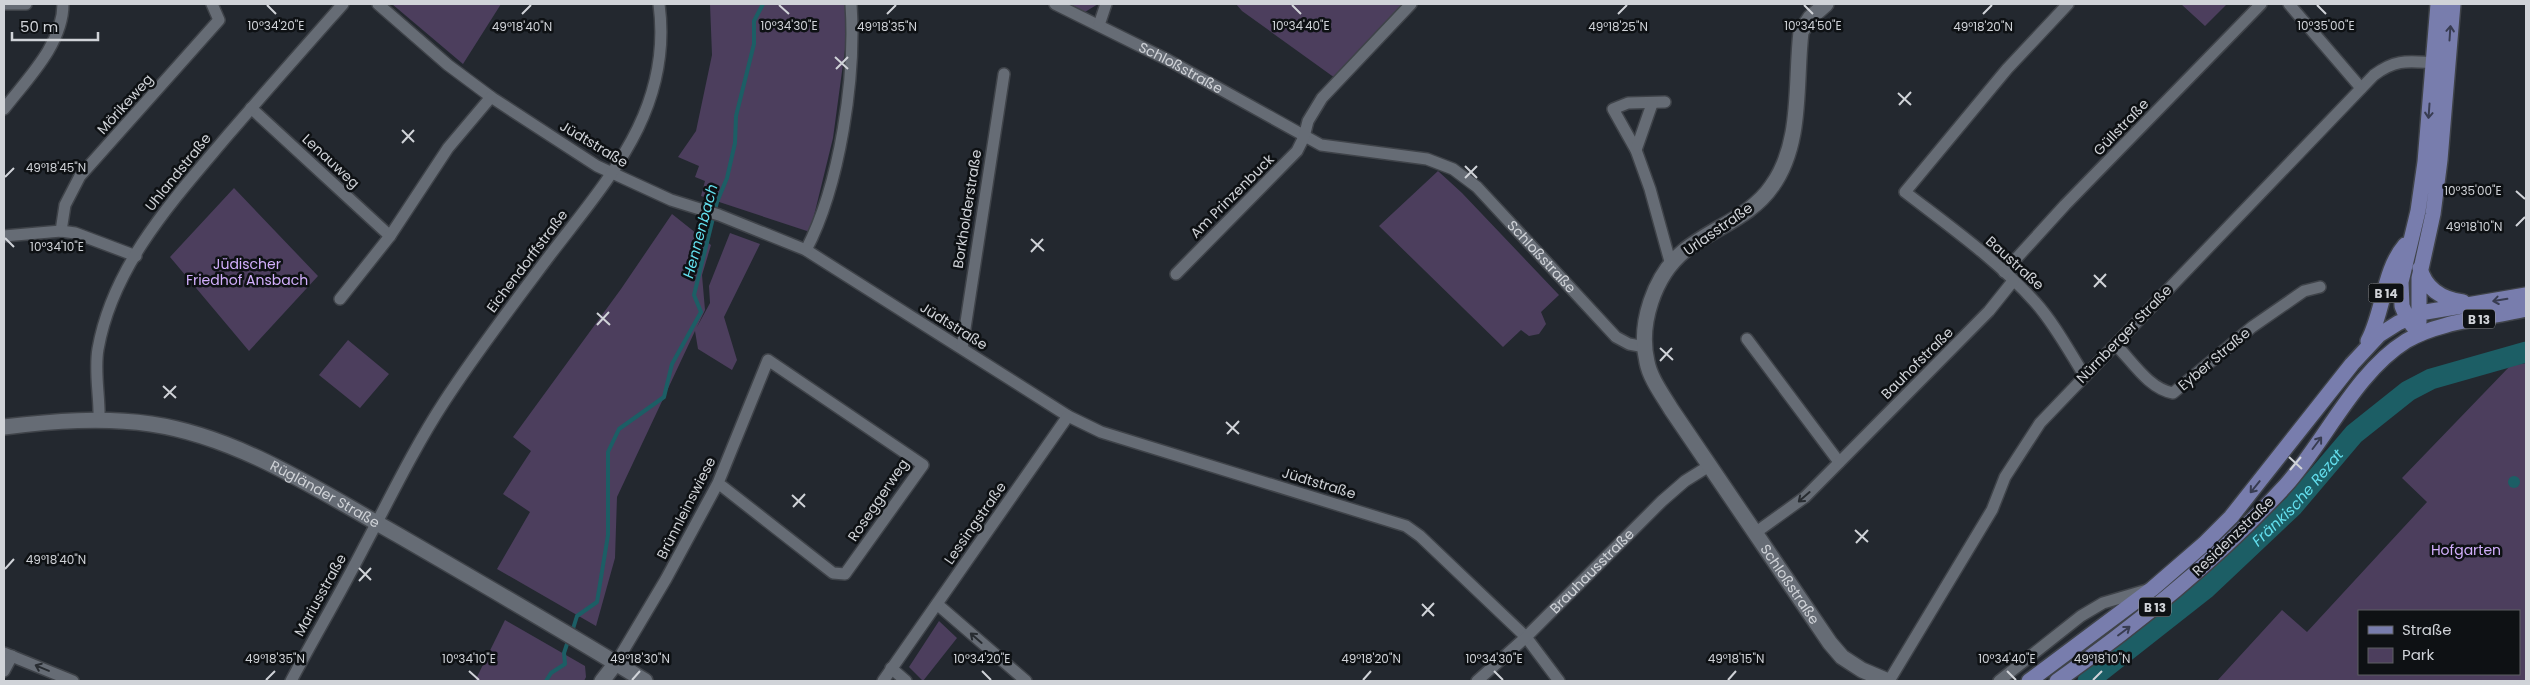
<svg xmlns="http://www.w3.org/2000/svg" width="2530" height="685" font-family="Poppins,sans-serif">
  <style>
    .green { fill: #4c3e5d; fill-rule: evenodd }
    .water { fill: #1c5e65 }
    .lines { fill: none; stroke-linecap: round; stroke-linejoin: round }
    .stream { stroke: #1c5e65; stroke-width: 4 }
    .river { stroke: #1c5e65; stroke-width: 21 }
    .street-casing { stroke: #3f4349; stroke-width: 14 }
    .secondary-casing { stroke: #3f4349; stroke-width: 18 }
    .primary-casing { stroke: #3f4349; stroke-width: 18 }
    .street { stroke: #666c75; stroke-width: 11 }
    .secondary { stroke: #666c75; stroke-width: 15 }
    .primary { stroke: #787dad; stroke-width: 15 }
    .oneway { stroke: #383c51 }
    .oneway2 { stroke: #282c31 }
    .ticks { fill: none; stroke: #d0d3d8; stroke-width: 2 }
    .labels { text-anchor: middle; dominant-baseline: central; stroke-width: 5; stroke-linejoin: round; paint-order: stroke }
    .shield { fill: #0e1114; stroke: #96999d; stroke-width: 1 }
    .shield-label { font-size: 12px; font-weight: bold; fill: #d0d3d8 }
    .street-label { font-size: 14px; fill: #d0d3d8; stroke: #0e1114 }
    .park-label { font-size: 14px; fill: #d2affc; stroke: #0e1114 }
    .water-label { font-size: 15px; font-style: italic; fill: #63dfee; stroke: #0e1114 }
    .ticks-label { font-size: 12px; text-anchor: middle; fill: #d0d3d8; stroke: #0e1114; stroke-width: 5; stroke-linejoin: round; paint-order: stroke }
  </style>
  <rect width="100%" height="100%" fill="#23282f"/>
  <path class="green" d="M392,4H501L463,64Z
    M710,4H847L848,27L833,138L810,232L701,196L705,181L695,177L699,166L678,157L696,131L712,55Z
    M1070,4H1098L1085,12Z
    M1236,4H1403L1335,78L1242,11Z
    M2181,4H2227L2205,26Z
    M1438,171L1462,193L1559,295L1541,312L1546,324L1539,334L1529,336L1521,330L1503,347L1379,226Z
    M234,188L318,276L249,351L170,257Z
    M672,214L711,245L702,275L705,310L697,327L710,303L709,286L730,233L760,244L724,317L737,360L732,370L698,349L695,331L617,497L615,558L596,626L497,569L530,512L503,494L531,451L513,437L621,289Z
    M348,340L389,374L360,408L319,375Z
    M2526,363V681H2217L2282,610L2307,632L2427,502L2402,478L2510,366ZM2359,611H2519V674H2359Z
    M505,620L585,666L586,677L584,681H475Z
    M939,621L957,638L923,681L909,667Z"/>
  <path class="water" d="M2508 482a6 6 0 1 1 12 0a6 6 0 1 1-12 0Z"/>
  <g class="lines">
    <path class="stream" d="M572,632L577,616L597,602L608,535V452L619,429L664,397L672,364L701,312L694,295L717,202L727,178L735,143L736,116L754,44V21L763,4
      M546,681L551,673L565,664L564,653L569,638"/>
    <path class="river" id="s1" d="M2088,681L2205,589L2293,506L2354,434L2408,391L2431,379L2526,352"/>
    <defs>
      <g id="street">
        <path d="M4,4H26"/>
        <path d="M378,4L448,65L491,97L597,166L671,200L719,215L806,250L1068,416L1101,432L1406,526L1420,536L1526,637L1559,681"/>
        <path id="s2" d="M1055,4L1168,60L1321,145L1427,159L1453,169L1477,187L1616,337L1629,344L1645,347"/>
        <path d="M2068,4L2007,69L1905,192C1949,226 1997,260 2035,302C2054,323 2069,351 2084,375"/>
        <path d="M2289,4L2361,88"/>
        <path d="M1099,25L1106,4"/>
        <path d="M1665,102L1628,103L1613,109L1636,150L1650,189L1671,265"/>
        <path d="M251,108L390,236"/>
        <path d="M4,109C27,79 63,44 63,4"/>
        <path d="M1636,150L1652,104"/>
        <path d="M61,231L65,205L80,176L219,20L212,4"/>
        <path d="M4,236L61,231L75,233L136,256"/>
        <path d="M806,250C840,185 856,77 851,4"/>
        <path d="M2004,272L2065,205L2261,4"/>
        <path d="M1176,274L1297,151L1304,137L1308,121L1322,98L1411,4"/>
        <path d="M340,299L390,236L448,148L491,97"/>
        <path d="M1747,339L1839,462"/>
        <path d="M2116,345C2132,361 2149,389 2173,393L2252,327L2304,291L2320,287"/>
        <path d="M962,348L1004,74"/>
        <path d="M99,420C100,397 94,372 98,349C113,264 175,198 228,135C266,91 305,47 343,4"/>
        <path d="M1755,533L1805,497L1989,311L2013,281"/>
        <path d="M937,604L1026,681"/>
        <path d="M4,653L73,681"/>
        <path d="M616,663L666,579L718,483L768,360L923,465L845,574L833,573L718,483"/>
        <path d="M891,668L906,681"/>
        <path d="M4,671L12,656"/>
        <path d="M291,681C315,636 341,592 364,547C390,498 414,448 444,402C477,351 514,303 550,255C609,178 673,109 659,4"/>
        <path d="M883,681L1068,416"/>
        <path id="s3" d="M1477,681L1526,637L1662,501L1685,481L1709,466"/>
        <path d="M1889,681L1992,510L2005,477L2040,423L2374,75C2398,57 2411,62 2439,63"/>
        <path d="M1999,681L2081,616L2103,603L2147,590"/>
      </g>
      <g id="secondary">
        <path id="s4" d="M1826,4L1810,18L1801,32C1795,82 1803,143 1772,186C1751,217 1712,228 1684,251C1654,276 1638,324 1647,362C1650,378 1662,394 1671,409L1830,643L1842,657L1862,670L1888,681"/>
        <path id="s5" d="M4,427C53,421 102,417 151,424C240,437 321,492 398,535C481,583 564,631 645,681"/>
        <path d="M602,681L616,663"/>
      </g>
      <path id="primary" d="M2420,268C2425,288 2442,299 2463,302
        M2419,322V278L2433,214L2440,160L2453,4
        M2413,326L2407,318L2402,306L2401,282L2418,211L2425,162L2438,4
        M2368,341C2384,311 2383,271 2405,245
        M2029,681L2152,589L2204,544L2231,517L2352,364L2379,335L2398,323L2420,313L2526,295
        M2057,681C2139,623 2218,559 2286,485C2326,440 2355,373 2406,341C2439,321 2489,318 2526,309"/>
    </defs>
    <use href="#street" class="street-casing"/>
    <use href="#secondary" class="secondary-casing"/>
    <use href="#primary" class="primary-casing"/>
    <use href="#street" class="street"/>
    <use href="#secondary" class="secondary"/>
    <use href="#primary" class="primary"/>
  </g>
  <defs><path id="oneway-shaft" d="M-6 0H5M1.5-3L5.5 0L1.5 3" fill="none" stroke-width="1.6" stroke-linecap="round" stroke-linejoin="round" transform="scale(1.25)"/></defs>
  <g class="oneway">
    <use href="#oneway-shaft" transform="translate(2450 33) rotate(-86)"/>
    <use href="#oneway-shaft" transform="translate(2429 111) rotate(94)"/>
    <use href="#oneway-shaft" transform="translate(2500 300) rotate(171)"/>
    <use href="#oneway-shaft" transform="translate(2317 443) rotate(-53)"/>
    <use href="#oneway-shaft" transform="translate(2255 487) rotate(129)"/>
    <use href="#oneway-shaft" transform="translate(2124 631) rotate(-37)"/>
  </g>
  <g class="oneway2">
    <use href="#oneway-shaft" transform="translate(1804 497) rotate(139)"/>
    <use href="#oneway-shaft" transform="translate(976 638) rotate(-139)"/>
    <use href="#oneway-shaft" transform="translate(42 668) rotate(-157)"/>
  </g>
  <path class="ticks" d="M267,5L276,14M779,5L789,14M1292,5L1301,14M1804,5L1813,14M2317,5L2326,14M522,14L531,5M887,14L896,5M1618,14L1627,5M1983,14L1992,5M835,57L848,69M836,69L848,57M1898,93L1911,105M1899,105L1911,92M402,130L414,142M402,143L414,130M1465,166L1477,178M5,177L14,168M1465,178L1477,166M2516,191L2525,199M2516,226L2525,217M5,238L14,247M1031,239L1044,251M1031,252L1043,239M2094,275L2106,287M2094,287L2106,274M597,313L610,325M597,325L609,312M1660,348L1673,360M1660,361L1672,348M163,386L176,398M164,398L176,386M1226,422L1239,434M1227,434L1239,421M2289,457L2302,469M2290,470L2301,457M792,495L805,507M793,507L805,494M1855,530L1868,542M1856,543L1868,530M359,568L371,580M5,569L14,559M359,581L371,568M1422,604L1434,616M1422,616L1434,603M469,671L479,680M982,671L991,680M1494,671L1503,680M2007,671L2016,680M266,680L275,671M632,680L640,671M1363,680L1371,671M1728,680L1736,671M2093,680L2102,671"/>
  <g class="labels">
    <g class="shield">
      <rect x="2368.5" y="283.5" width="35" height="19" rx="4"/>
      <rect x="2463" y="309.5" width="32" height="19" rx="4"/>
      <rect x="2139" y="597.5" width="32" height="19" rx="4"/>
    </g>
    <g class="shield-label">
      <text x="2386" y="293">B 14</text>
      <text x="2479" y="319">B 13</text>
      <text x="2155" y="607">B 13</text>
    </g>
    <g class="street-label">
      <text stroke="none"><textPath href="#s2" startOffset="141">Schloßstraße</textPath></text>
      <text transform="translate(125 104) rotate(-48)">Mörikeweg</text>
      <text transform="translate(2121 127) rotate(-46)">Güllstraße</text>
      <text transform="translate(594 144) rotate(31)">Jüdtstraße</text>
      <text transform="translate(331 161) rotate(43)">Lenauweg</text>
      <text transform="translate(178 172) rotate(-51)">Uhlandstraße</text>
      <text transform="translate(1232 196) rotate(-45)">Am Prinzenbuck</text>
      <text transform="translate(967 209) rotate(-81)">Borkholderstraße</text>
      <text transform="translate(1718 229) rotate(-35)">Urlasstraße</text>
      <text stroke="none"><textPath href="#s2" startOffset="561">Schloßstraße</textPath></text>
      <text transform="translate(527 261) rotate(-53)">Eichendorffstraße</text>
      <text transform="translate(2015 263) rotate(42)">Baustraße</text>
      <text transform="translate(954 326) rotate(32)">Jüdtstraße</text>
      <text transform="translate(2124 334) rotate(-46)">Nürnberger Straße</text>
      <text transform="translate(2214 359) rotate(-40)">Eyber Straße</text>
      <text transform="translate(1917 363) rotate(-45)">Bauhofstraße</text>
      <text transform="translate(1319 483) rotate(17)">Jüdtstraße</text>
      <text stroke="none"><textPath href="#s5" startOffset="336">Rügländer Straße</textPath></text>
      <text transform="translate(878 500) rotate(-56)">Roseggerweg</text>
      <text transform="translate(686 508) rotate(-63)">Brünnleinswiese</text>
      <text transform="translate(975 523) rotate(-55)">Lessingstraße</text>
      <text transform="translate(2233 536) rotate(-44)">Residenzstraße</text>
      <text stroke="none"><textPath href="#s3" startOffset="159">Brauhausstraße</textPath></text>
      <text stroke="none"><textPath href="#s4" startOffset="694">Schloßstraße</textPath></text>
      <text transform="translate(320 595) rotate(-61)">Mariusstraße</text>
    </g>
    <g class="park-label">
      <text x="247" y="264">Jüdischer<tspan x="247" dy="16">Friedhof Ansbach</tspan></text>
      <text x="2466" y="550">Hofgarten</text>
    </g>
    <g class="water-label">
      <text transform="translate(700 231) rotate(-75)">Hennenbach</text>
      <text stroke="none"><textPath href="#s1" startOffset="279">Fränkische Rezat</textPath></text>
    </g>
  </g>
  <g class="ticks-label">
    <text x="276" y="30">10°34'20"E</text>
    <text x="789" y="30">10°34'30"E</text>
    <text x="1301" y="30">10°34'40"E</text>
    <text x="1813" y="30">10°34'50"E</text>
    <text x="2326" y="30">10°35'00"E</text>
    <text x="522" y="31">49°18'40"N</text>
    <text x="887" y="31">49°18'35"N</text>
    <text x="1618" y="31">49°18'25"N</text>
    <text x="1983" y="31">49°18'20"N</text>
    <text x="56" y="172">49°18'45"N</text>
    <text x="2473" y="195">10°35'00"E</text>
    <text x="2474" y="231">49°18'10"N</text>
    <text x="57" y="251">10°34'10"E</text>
    <text x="56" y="564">49°18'40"N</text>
    <text x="275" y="663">49°18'35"N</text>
    <text x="640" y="663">49°18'30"N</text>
    <text x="1371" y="663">49°18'20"N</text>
    <text x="1736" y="663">49°18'15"N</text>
    <text x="2102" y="663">49°18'10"N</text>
    <text x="469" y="663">10°34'10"E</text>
    <text x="982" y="663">10°34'20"E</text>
    <text x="1494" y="663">10°34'30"E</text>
    <text x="2007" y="663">10°34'40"E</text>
  </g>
  <rect width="2530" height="685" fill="none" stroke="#d0d3d8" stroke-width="10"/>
  <rect x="2358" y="610" width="162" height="65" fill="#0e1114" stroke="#5c5f62"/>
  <rect x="2368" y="626" width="25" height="8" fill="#787dad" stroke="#5c5f62"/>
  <text x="2402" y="635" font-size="15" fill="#d0d3d8">Straße</text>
  <rect x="2368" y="648" width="25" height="15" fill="#4c3e5d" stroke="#5c5f62"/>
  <text x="2402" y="660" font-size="15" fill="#d0d3d8">Park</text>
  <path d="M12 32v8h86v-8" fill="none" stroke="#d0d3d8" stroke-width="2.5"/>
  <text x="20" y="32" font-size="15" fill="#d0d3d8" stroke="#0e1114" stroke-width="4" paint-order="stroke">50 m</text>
</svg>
